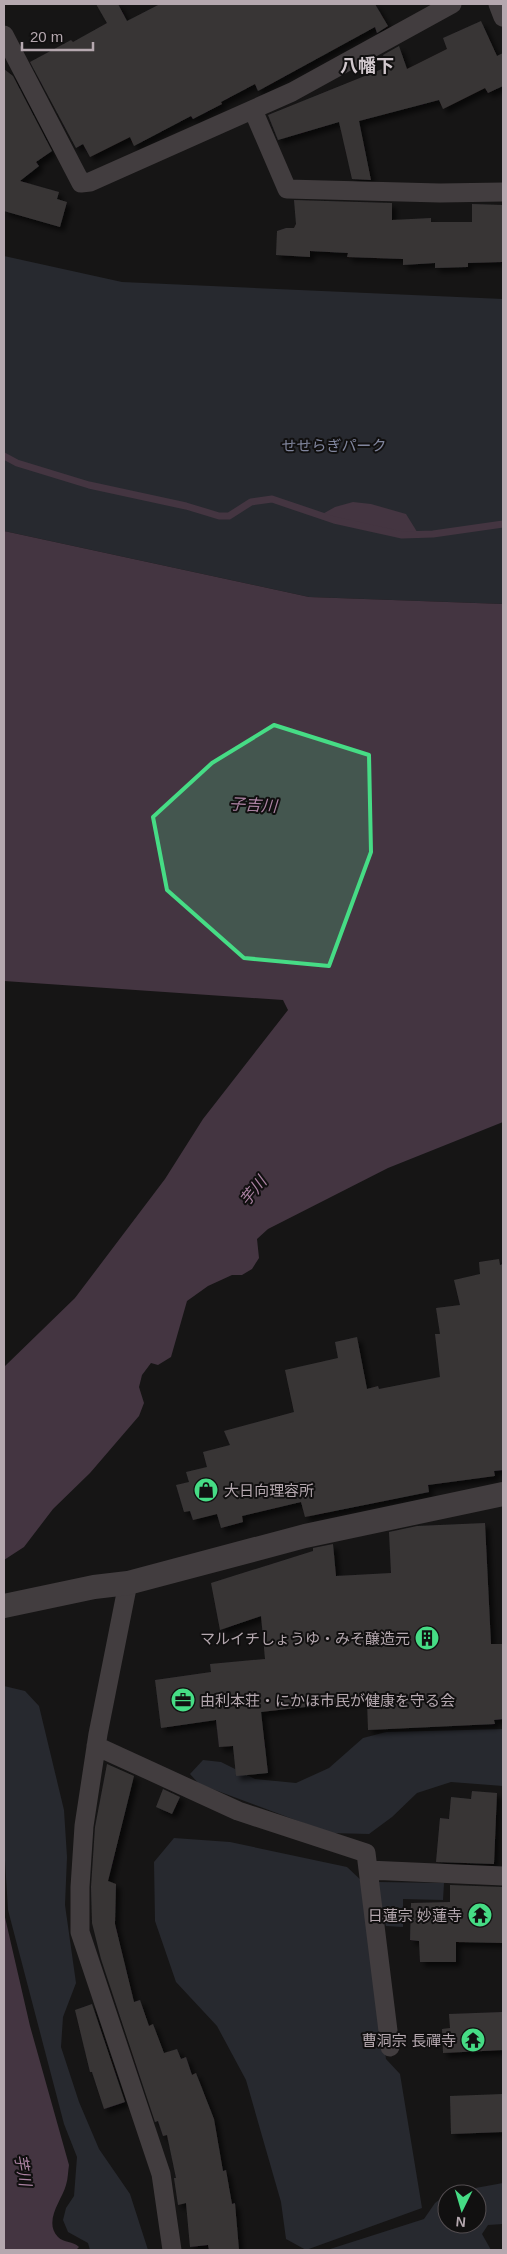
<svg xmlns="http://www.w3.org/2000/svg" width="507" height="2254" font-family="Helvetica,'Noto Sans JP',sans-serif">
  <style>
    .green { fill: #27292f; fill-rule: evenodd }
    .water { fill: #443541 }
    .lines { fill: none; stroke-linecap: round; stroke-linejoin: round }
    .stream { stroke: #443541; stroke-width: 7 }
    .building { fill: #383536; filter: url(#shadow) }
    .minor { stroke: #423d3f; stroke-width: 19 }
    .tertiary { stroke: #423d3f; stroke-width: 24 }
    .marked { fill: #46dc85; fill-opacity: 0.2; stroke: #46dc85; stroke-width: 4; stroke-linejoin: round }
    .labels { text-anchor: middle; dominant-baseline: central; stroke-width: 4; stroke-linejoin: round; paint-order: stroke }
    .park-label { font-size: 15px; fill: #81869e; stroke: #111010 }
    .poi-label { font-size: 15px; fill: #b5a8af; stroke: #111010; text-anchor: end }
    .water-label { font-size: 16px; font-style: italic; fill: #ac83a3; stroke: #111010 }
    .quarter-label { font-size: 18px; font-weight: bold; fill: #d1c8cd; stroke: #111010 }
  </style>
  <defs>
    <filter id="shadow"><feDropShadow dx="4.5" dy="4.5" stdDeviation="2.5" flood-color="#0009"/></filter>
  </defs>
  <rect width="100%" height="100%" fill="#161515"/>
  <path class="green" d="M4,256L122,282L503,299V604L309,597L4,531Z
    M4,1686L25,1691L39,1706L64,1810L67,1857L65,1905L76,1983L63,2017L61,2047L79,2102L99,2149L130,2194L148,2250H90L88,2243L68,2232L63,2220L66,2208L74,2196L77,2157L64,2124L8,1910L4,1844Z
    M503,1729V1786L451,1782L417,1793L392,1817L369,1834L330,1833L199,1784L190,1774L203,1760L221,1762L255,1779L296,1783L329,1768L363,1738L386,1732Z
    M174,1838L230,1842L347,1867L363,1882L386,2059L400,2074L422,2208L306,2250L286,2239L281,2202L246,2080L217,2026L176,1982L155,1921L154,1862Z
    M379,1882L444,1883L443,1900L403,1899V1927L386,1926L379,1904Z
    M503,2183V2224L488,2225L482,2234L491,2250H327L424,2219L435,2203L448,2193ZM447,2194H477V2224H447Z"/>
  <path class="water" d="M353,502L371,504L406,514L419,535H402L319,516L335,507Z
    M4,531L309,597L503,604V1122L388,1168L268,1229L257,1239L259,1258L252,1269L242,1275H232L208,1286L187,1301L171,1357L158,1365L151,1363L142,1375L139,1387L144,1403L139,1416L90,1473L53,1509L24,1547L4,1560V1367L75,1298L165,1179L203,1119L288,1010L283,1000L4,981Z
    M4,1913L30,2026L69,2165C68,2171 68,2179 66,2185C62,2200 43,2221 58,2237C64,2243 73,2241 79,2247L76,2250H4Z"/>
  <g class="lines">
    <path class="stream" d="M4,456L17,463L89,485L186,506L219,516H229L251,502L272,499L334,520L402,535L433,534L503,524"/>
  </g>
  <path class="building" d="M96,4H118L127,21L160,4H375L388,26L377,33L375,27L258,91L255,84L221,102L222,104L193,119L191,116L134,146L130,137L90,157L83,144L76,148L30,62L71,40L73,42L107,23Z
    M481,21L497,56L503,53V86L488,93L485,88L443,109L439,100L359,121L371,180L352,179L339,122L278,140L268,115L387,67L383,55L399,46L407,69L447,49L443,38Z
    M4,69L13,76L52,151L36,162L39,166L20,181L59,192L57,199L67,202L60,227L4,211Z
    M294,200L392,203V220L431,218V222H472V204L503,205V262L468,263V267L435,268V263L403,265V259L347,257L348,253L310,251V257L276,255L277,231L286,228H294L296,224Z
    M499,1259L500,1265L503,1264V1470L494,1471L495,1476L428,1485L429,1492L305,1517L301,1502L242,1516L243,1522L221,1528L217,1514L193,1520L190,1511L184,1512L176,1485L189,1482L186,1472L207,1467L203,1452L230,1445L224,1431L294,1412L285,1370L338,1358L335,1342L357,1337L367,1389L378,1386L379,1389L440,1377L435,1334H440L436,1308L460,1305L454,1280L480,1274L479,1262Z
    M485,1523L491,1644H503V1719L494,1720L495,1724L368,1730L367,1700L261,1712L268,1773L236,1776L233,1746L219,1747L216,1720L161,1728L155,1680L211,1672L210,1664L265,1659L261,1616L220,1630L211,1583L313,1551V1548L333,1544L336,1576L391,1573L389,1532L417,1526Z
    M107,1764L134,1776L108,1881L116,1884L115,1924L134,2002L140,2000L149,2026L153,2024L164,2053L177,2049L181,2059L186,2057L192,2075L196,2073L214,2119L223,2171L226,2170L232,2204L235,2203L239,2250H209L208,2245L190,2247L186,2203L178,2205L174,2178H176L167,2135L163,2136L158,2121L155,2122L101,1959L92,1923L91,1887L95,1827Z
    M163,1789L180,1797L172,1814L156,1807Z
    M472,1791L497,1793L494,1864L436,1862L440,1818L449,1819L451,1797L471,1799Z
    M450,1885L503,1887V1943L456,1942V1962H420L419,1941L410,1940L411,1903L450,1902Z
    M92,2004L125,2102L104,2109L92,2072H90L75,2010Z
    M503,2012V2050L443,2053L442,2029L450,2028L449,2014Z
    M503,2094V2132L451,2134L450,2096Z"/>
  <g class="lines">
    <path class="minor" d="M498,4L503,17
      M4,35L81,183L90,182L292,92L452,4
      M253,110L287,189L440,193L503,192
      M128,1583L98,1734L84,1826L80,1887V1932L161,2174L172,2250
      M96,1746L238,1811L366,1853L390,2047
      M368,1870L503,1876"/>
    <path class="tertiary" d="M4,1606L94,1587L128,1583L305,1536L503,1494"/>
  </g>
  <path class="marked" d="M274,725L369,755L371,852L329,966L244,958L167,890L153,817L212,763Z"/>
  <defs>
    <symbol id="shop-disc" viewBox="-11 -11 22 22"><circle r="9.5" fill="#46dc85" stroke="#111010"/><path d="M-5-2.5h2.3a2.7 3.5 0 0 1 5.4 0H5L5.5 6h-11ZM-1.5-2.5h3a1.5 2.3 0 0 0-3 0Z" fill="#111"/></symbol>
    <symbol id="building-disc" viewBox="-11 -11 22 22"><circle r="9.5" fill="#46dc85" stroke="#111010"/><path d="M-4-6H4V6H1V3H-1V6H-4ZM-2.5-4.3h1.7v1.8h-1.7ZM.8-4.3h1.7v1.8H.8ZM-2.5-1h1.7V.8h-1.7ZM.8-1h1.7V.8H.8Z" fill="#111"/></symbol>
    <symbol id="office-disc" viewBox="-11 -11 22 22"><circle r="9.5" fill="#46dc85" stroke="#111010"/><path d="M-6-3h4V-5.5h4V-3h4V5H-6ZM-1-4.5V-3h2v-1.5ZM-6 0V1H6V0Z" fill="#111"/></symbol>
    <symbol id="temple-disc" viewBox="-11 -11 22 22"><circle r="9.5" fill="#46dc85" stroke="#111010"/><path d="M0-6L5-2H3V0L6.5 2.5H4V6H1.5V3h-3V6H-4V2.5H-6.5L-3 0V-2H-5Z" fill="#111"/></symbol>
  </defs>
  <g fill-rule="evenodd">
    <use href="#shop-disc" x="192" y="1476" width="28" height="28"/>
    <use href="#building-disc" x="413" y="1624" width="28" height="28"/>
    <use href="#office-disc" x="169" y="1686" width="28" height="28"/>
    <use href="#temple-disc" x="466" y="1901" width="28" height="28"/>
    <use href="#temple-disc" x="459" y="2026" width="28" height="28"/>
  </g>
  <g class="labels">
    <g class="park-label">
      <text x="334" y="445">せせらぎパーク</text>
    </g>
    <g class="poi-label">
      <text x="224" y="1490" text-anchor="start">大日向理容所</text>
      <text x="410" y="1638">マルイチしょうゆ・みそ醸造元</text>
      <text x="200" y="1700" text-anchor="start">由利本荘・にかほ市民が健康を守る会</text>
      <text x="462" y="1915">日蓮宗 妙蓮寺</text>
      <text x="456" y="2040">曹洞宗 長禪寺</text>
    </g>
    <g class="water-label">
      <text transform="translate(253 805) rotate(3)">子吉川</text>
      <text transform="translate(253 1191) rotate(-51)">芋川</text>
      <text transform="translate(23 2170) rotate(80)">芋川</text>
    </g>
    <g class="quarter-label">
      <text x="367" y="66">八幡下</text>
    </g>
  </g>
  <rect width="507" height="2254" fill="none" stroke="#b5a8af" stroke-width="10"/>
  <g transform="translate(462 2209) rotate(185)"><circle r="24" fill="#111010" stroke="#534d50"/>
  <path d="M0-4L9 19L0 12L-9 19Z" fill="#46dc85"/>
  <text y="-8" font-size="14" font-weight="bold" text-anchor="middle" fill="#b5a8af">N</text>
  </g>
  <path d="M22 42v8h71v-8" fill="none" stroke="#b5a8af" stroke-width="2.5"/>
  <text x="30" y="42" font-size="15" fill="#b5a8af" stroke="#111010" stroke-width="4" paint-order="stroke">20 m</text>
</svg>
